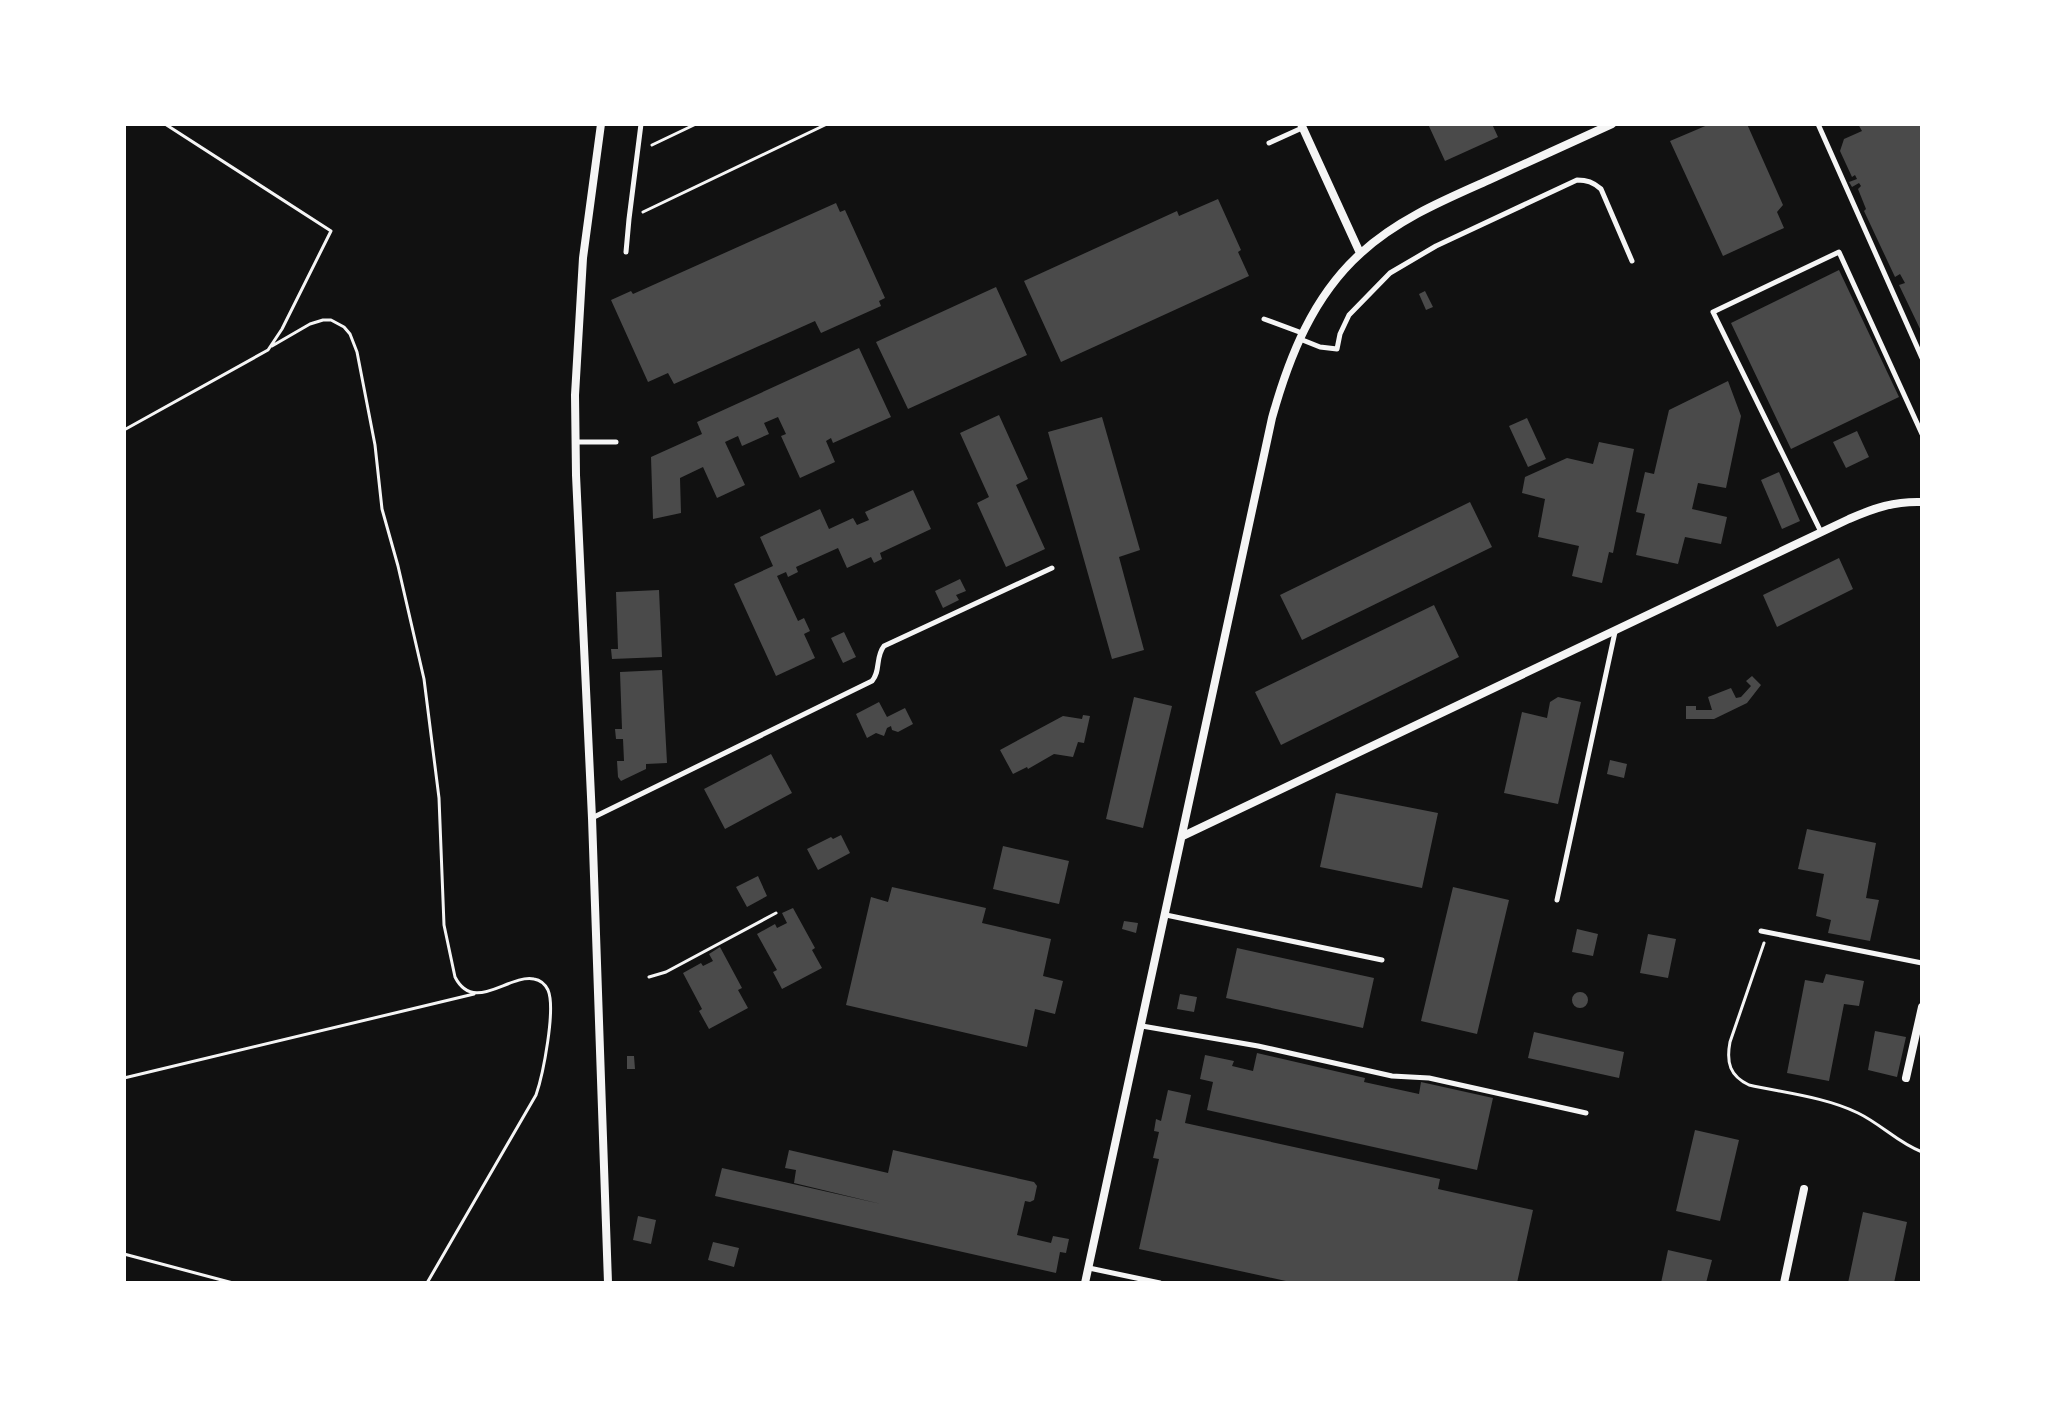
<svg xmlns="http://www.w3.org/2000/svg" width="2046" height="1407" font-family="Rubik,sans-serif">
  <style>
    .building { fill: #4a4a4a }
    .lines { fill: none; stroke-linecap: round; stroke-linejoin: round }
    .path { stroke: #f5f5f5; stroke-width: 3 }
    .service { stroke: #f5f5f5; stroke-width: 5 }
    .minor { stroke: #f5f5f5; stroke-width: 8 }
  </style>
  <rect width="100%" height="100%" fill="#111"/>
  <path class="building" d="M1428,124H1492L1498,137L1445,161Z
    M1710,124H1747L1783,205L1777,212L1784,228L1723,256L1670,141Z
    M1858,124H1922V333L1899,285L1905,283L1900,274L1895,277L1864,211L1866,209L1858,189L1861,186L1859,183L1852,187L1849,182L1857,179L1855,175L1852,177L1840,151L1844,139L1862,131Z
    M1218,199L1241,250L1238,252L1249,276L1061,362L1024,281L1177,211L1179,216Z
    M836,203L840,212L845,210L885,298L879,301L881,306L821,333L815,321L674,384L668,373L648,382L611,300L631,291L633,294Z
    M1839,270L1899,397L1791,449L1731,323Z
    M996,287L1027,355L908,409L876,342Z
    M1425,291L1433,307L1426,310L1419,294Z
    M859,348L891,417L833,443L831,438L826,441L835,462L800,478L781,436L786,434L778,417L764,423L769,434L742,446L738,436L725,442L745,485L717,498L703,467L680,478L681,513L653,519L651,457L702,434L697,422Z
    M1728,381L1741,416L1726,488L1698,483L1692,509L1727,517L1721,544L1685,537L1678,564L1636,555L1645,514L1636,512L1645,472L1654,474L1669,410Z
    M999,415L1028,479L1016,485L1045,549L1006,567L977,503L989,497L960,433Z
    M1102,417L1140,550L1119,557L1144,650L1112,659L1048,432Z
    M1527,418L1546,459L1528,467L1509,426Z
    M1857,431L1869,457L1846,468L1833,442Z
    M1599,442L1634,449L1613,553L1609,552L1602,583L1572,576L1579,546L1538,537L1545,499L1522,493L1525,477L1567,458L1593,464Z
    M1779,472L1800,521L1782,529L1761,480Z
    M913,490L931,529L880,553L882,559L874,563L871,557L847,568L838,548L796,567L798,572L788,577L786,572L777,576L798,621L804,618L810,631L804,634L815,658L776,676L734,584L773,566L760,537L820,509L829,529L853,518L857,525L869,520L865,512Z
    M1470,502L1492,547L1302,640L1280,595Z
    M1839,558L1853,589L1777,627L1763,595Z
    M960,579L966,591L956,595L959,600L943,608L935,591Z
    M659,590L662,657L612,659L611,649H618L616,592Z
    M1434,605L1459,657L1281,745L1255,692Z
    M844,632L856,657L843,663L831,638Z
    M662,670L667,763L646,764V769L621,781L618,777L617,761H624L623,739H616L615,729H622L620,672Z
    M1752,676L1761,685L1747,703L1714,719H1686V706H1696V710H1712L1708,697L1731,688L1736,698L1741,697L1751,686L1746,681Z
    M1134,697L1172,706L1143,828L1106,819Z
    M1558,697L1581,702L1558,804L1504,793L1522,712L1547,718L1550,702Z
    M879,702L887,717L905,708L913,724L898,732L892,730L891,726L887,728L884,736L876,733L867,738L856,714Z
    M1083,715L1090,716L1084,743L1078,742L1073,757L1054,754L1028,769L1027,767L1013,774L1000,750L1063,716L1082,719Z
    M771,754L792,793L725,829L704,789Z
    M1610,760L1627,764L1624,778L1607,774Z
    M1336,793L1438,813L1422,888L1320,867Z
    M1807,829L1876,843L1866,898L1879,900L1870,941L1828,933L1831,920L1816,916L1824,874L1798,869Z
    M841,835L850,853L818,870L807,849L831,837L833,839Z
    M1003,846L1069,861L1059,904L993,889Z
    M758,876L767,896L747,907L736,887Z
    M892,887L986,908L982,923L1051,939L1043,976L1063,981L1055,1014L1035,1009L1027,1047L846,1005L871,897L888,902Z
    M1453,887L1509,900L1477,1034L1421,1021Z
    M793,908L815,948L812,950L822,968L782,989L773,972L777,970L757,934L775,924L777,928L787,923L782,913Z
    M1124,921L1138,923L1136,933L1122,929Z
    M1577,929L1598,934L1593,956L1572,952Z
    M1648,934L1676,939L1668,978L1640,973Z
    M720,947L742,988L738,990L748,1008L709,1029L699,1011L702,1009L683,973L701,963L703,966L713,961L709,954Z
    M1237,948L1374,978L1363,1028L1226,998Z
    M1826,974L1864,981L1859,1006L1844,1004L1829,1081L1787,1073L1805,980L1823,983Z
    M1572 1000a8 8 0 1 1 16 0a8 8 0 1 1-16 0Z
    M1180,994L1197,997L1194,1012L1177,1009Z
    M1875,1031L1906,1037L1897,1077L1868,1070Z
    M1534,1032L1624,1052L1619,1078L1528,1058Z
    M1257,1053L1365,1078L1364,1082L1419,1094L1421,1082L1493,1098L1477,1170L1207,1110L1213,1082L1200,1079L1205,1055L1234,1061L1232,1066L1253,1071Z
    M627,1056H634L635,1069H627Z
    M1168,1090L1191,1095L1185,1123L1440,1179L1438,1189L1533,1210L1517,1283H1295L1139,1249L1159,1159L1153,1158L1159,1132L1154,1131L1156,1119L1161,1121Z
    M1695,1130L1739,1140L1720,1221L1676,1211Z
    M789,1150L888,1173L893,1150L1034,1182L1037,1186L1034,1200L1030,1202L1025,1201L1017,1235L1051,1243L1053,1236L1069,1239L1066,1253L1060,1252L1056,1273L715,1196L722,1168L881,1204L794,1183L796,1170L785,1168Z
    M1863,1212L1907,1222L1894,1283H1848Z
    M638,1216L656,1220L651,1244L633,1240Z
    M713,1242L739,1248L734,1267L708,1260Z
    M1668,1250L1712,1260L1706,1283H1661Z"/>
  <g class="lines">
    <path class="path" d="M652,145L696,124
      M643,212L827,124
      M272,346L310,324L323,320H331L344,327L350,334L357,352L375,445L382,509L398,566L424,679L439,798L444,925L455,977C474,1014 508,974 534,979C540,980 545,984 548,990C556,1009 543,1075 536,1095L427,1283
      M124,430L268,350L282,329L331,231L165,124
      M1764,943L1730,1042C1726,1063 1730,1076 1749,1085C1785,1093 1825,1097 1858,1113C1881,1124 1898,1143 1922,1152
      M649,977L666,972L776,913
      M124,1078L474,994
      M124,1254L233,1283"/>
    <path class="service" d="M1818,124L1922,358
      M1269,143L1302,128
      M626,252L629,219L641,124
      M1264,319L1302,333
      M1300,339L1320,347L1337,349L1340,334L1349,315L1390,273L1436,246L1577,180C1587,180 1593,182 1601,189L1632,261
      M576,442H616
      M1821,532L1713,312L1839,252L1922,434
      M592,818L872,681C881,671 875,657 884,646L1052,568
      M1557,900L1615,632
      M1166,915L1382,960
      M1761,931L1922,963
      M1142,1026L1258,1046L1392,1076L1429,1078L1586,1113
      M1089,1268L1160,1283"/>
    <path class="minor" d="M601,124L583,258L575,395L576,475L592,818L608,1283
      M1301,124L1360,253
      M1183,836L1849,519C1874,508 1895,501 1922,502
      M1906,1078L1922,1007
      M1085,1283L1272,418C1289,357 1313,296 1361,253C1398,219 1444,200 1489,180C1530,161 1571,143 1612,124
      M1784,1283L1804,1189"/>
  </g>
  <rect width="2046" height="1407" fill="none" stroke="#ffffff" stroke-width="252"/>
</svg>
